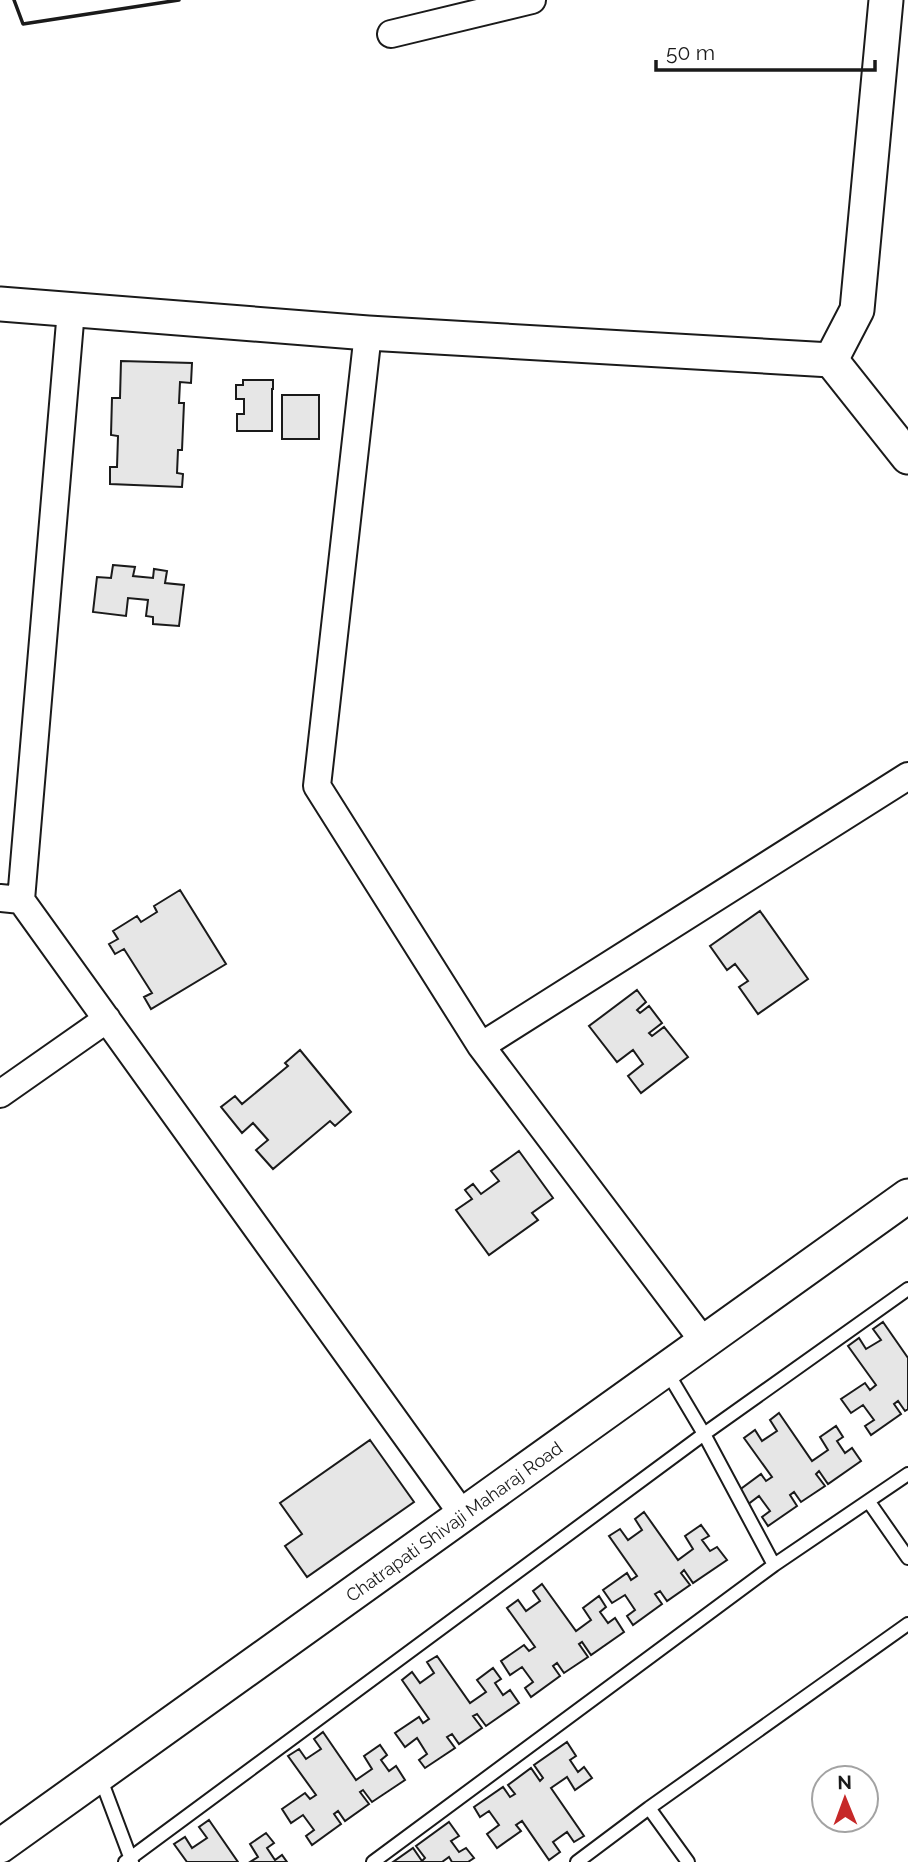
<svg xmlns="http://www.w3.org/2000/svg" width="908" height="1862" font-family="Raleway,sans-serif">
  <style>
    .building { fill: #e6e6e6; stroke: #1a1a1a; stroke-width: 2 }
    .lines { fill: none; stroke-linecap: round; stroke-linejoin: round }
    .service-casing { stroke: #1a1a1a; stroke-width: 16 }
    .minor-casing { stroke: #1a1a1a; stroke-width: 30 }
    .tertiary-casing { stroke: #1a1a1a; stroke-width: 37 }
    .service { stroke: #fff; stroke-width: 12 }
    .minor { stroke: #fff; stroke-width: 26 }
    .tertiary { stroke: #fff; stroke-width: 33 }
    .wall { stroke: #1a1a1a; stroke-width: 3.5 }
    .labels { text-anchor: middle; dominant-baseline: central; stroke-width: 5; stroke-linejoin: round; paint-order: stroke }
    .street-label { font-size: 18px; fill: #1a1a1a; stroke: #fff }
  </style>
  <rect width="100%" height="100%" fill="#fff"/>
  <path class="building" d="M121,361L192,363L191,383L180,382L179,403H184L182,450H178L177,473L183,474L182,487L110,484V467H117L118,436L111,435L112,398H120Z
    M243,380H273V389H272V431H237V414H244V399H236V385H243Z
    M282,395H319V439H282Z
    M113,565L135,567L133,576L153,578L154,569L167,571L165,583L184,585L179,626L153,624V617L146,616L148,600L128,598L126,616L93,612L97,577L111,578Z
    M180,890L226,964L151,1009L144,997L152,993L124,949L115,954L109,944L118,939L113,931L137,916L141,922L157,912L154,906Z
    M760,911L808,979L758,1014L739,987L748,981L735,964L727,970L710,946Z
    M637,990L646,1002L637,1010L640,1013L649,1006L662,1023L649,1033L652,1036L664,1027L688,1057L641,1093L628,1076L643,1064L633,1050L617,1062L589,1026Z
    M300,1050L351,1112L335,1126L330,1121L273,1169L256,1150L268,1140L253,1123L242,1133L221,1107L235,1096L242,1104L288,1066L285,1063Z
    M519,1151L553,1198L532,1213L538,1220L489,1255L456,1210L472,1199L465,1190L473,1184L481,1194L499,1181L491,1171Z
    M883,1322L908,1358V1409L905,1411L898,1401L894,1404L901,1414L871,1435L865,1426L874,1420L863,1405L851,1413L841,1399L865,1383L870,1390L876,1385L848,1346L859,1338L866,1349L881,1340L873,1329Z
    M779,1413L812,1461L828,1450L820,1437L836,1426L843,1437L837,1441L845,1453L852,1448L861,1461L828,1484L819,1471L816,1474L825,1486L801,1502L794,1492L790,1495L797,1506L768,1526L762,1517L770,1511L759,1496L747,1505L738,1491L761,1474L766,1481L772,1477L744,1438L755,1430L762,1441L777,1431L770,1420Z
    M370,1440L414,1502L307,1577L285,1546L302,1534L280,1503Z
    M644,1512L678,1560L693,1549L685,1536L701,1525L709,1536L702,1540L710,1551L717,1547L727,1560L693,1583L684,1570L681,1573L690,1585L667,1601L660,1591L655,1594L662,1604L633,1625L627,1616L635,1610L625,1595L612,1603L603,1590L627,1573L631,1580L637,1576L609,1536L620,1529L628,1540L642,1530L635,1519Z
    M542,1584L576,1631L591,1620L583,1608L599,1596L606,1607L600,1612L608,1623L615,1618L624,1632L591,1655L582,1642L579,1644L588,1657L564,1673L557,1663L553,1666L560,1676L531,1697L525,1688L533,1682L522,1667L510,1675L501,1661L524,1645L529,1651L535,1647L507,1608L518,1600L526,1611L540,1601L533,1591Z
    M437,1656L470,1703L486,1692L477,1680L493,1668L501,1679L495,1683L503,1695L510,1690L519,1703L486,1726L477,1714L473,1716L482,1728L459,1744L452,1734L447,1737L455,1748L425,1768L419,1760L427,1754L417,1738L405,1747L395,1733L419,1717L423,1723L429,1719L402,1680L412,1672L420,1683L434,1673L427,1662Z
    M323,1732L356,1780L372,1769L364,1756L380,1745L387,1755L381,1760L389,1771L396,1766L405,1780L372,1802L363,1790L360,1792L369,1804L345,1821L338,1811L334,1814L341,1824L312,1845L306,1836L314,1830L303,1815L291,1823L282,1809L305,1793L310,1799L316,1795L288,1756L299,1749L306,1759L321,1749L314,1739Z
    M567,1742L576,1756L570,1760L578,1772L584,1767L592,1778L575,1790L567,1777L551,1788L584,1836L574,1842L567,1832L553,1842L560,1852L549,1860L522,1821L516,1825L521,1831L497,1848L487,1834L499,1825L489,1811L480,1817L474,1807L503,1787L510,1797L515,1794L508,1785L531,1768L540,1781L543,1778L534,1765Z
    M209,1820L238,1862H187L174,1844L185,1837L192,1848L207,1838L199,1827Z
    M449,1822L459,1836L451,1841L459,1852L466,1848L474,1858L468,1862H452L449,1857L442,1862H393L413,1848L422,1861L425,1858L416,1846Z
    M266,1833L274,1843L267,1848L275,1860L282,1855L287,1862H250L258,1857L250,1844Z"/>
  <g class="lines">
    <defs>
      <path id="service" d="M666,1370L704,1434L774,1565
        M869,1502L908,1558
        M100,1777L132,1862
        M125,1862L704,1434L908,1289
        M373,1862L774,1565L908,1474
        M577,1862L649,1808
        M688,1862L649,1808L908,1624"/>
      <path id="minor" d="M391,34L532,0
        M368,333L317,786L481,1046L704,1342
        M0,898L21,900L463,1515
        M21,900L71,310
        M481,1046L908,776
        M0,1094L107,1019"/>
      <g id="tertiary">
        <path d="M0,304L368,333L831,360"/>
        <path d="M831,360L857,310L886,0"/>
        <path d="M831,360L908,457"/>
        <path id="s1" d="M0,1846L908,1196"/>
      </g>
    </defs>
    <use href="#service" class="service-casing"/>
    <use href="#minor" class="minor-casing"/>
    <use href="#tertiary" class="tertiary-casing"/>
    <use href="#service" class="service"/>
    <use href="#minor" class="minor"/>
    <use href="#tertiary" class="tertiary"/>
    <path class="wall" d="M14,0L23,24L179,0"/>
  </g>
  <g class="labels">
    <g class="street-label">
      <text stroke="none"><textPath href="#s1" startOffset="558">Chatrapati Shivaji Maharaj Road</textPath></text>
    </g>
  </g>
  <g transform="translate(845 1799) rotate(359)"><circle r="33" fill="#ffffff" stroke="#a3a3a3" stroke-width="2"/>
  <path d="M0-5L12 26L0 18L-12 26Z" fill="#c62828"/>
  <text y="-10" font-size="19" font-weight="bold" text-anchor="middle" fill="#1a1a1a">N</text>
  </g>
  <path d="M656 60v10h219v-10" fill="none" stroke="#1a1a1a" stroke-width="3.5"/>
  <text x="666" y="60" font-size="21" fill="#1a1a1a" stroke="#ffffff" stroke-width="5" paint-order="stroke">50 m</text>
</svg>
